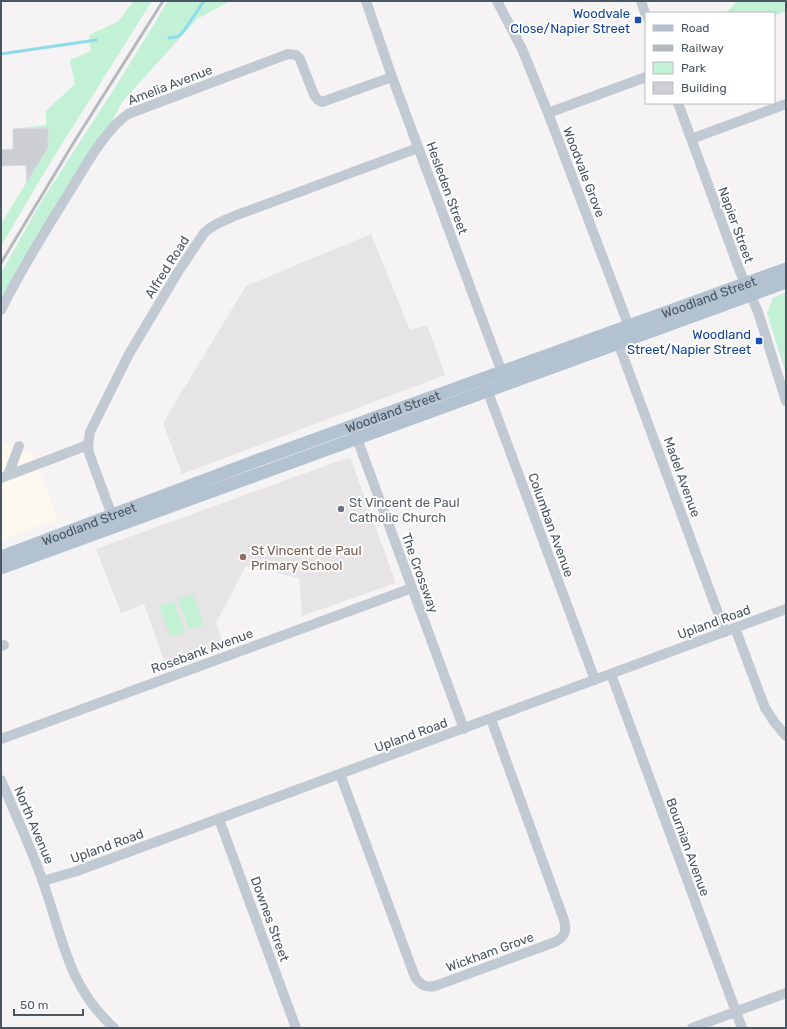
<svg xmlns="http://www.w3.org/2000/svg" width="787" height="1029" font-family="Rubik,sans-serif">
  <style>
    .commercial { fill: #fdf9ef }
    .education { fill: #e6e4e5 }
    .green { fill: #c3f1d5 }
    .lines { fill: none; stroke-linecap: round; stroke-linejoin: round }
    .stream { stroke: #90daee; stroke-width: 3 }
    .building { fill: #cdcfd5; stroke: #d7d9de }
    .minor { stroke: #c1cad2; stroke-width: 10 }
    .major { stroke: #b3c2d1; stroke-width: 13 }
    .rail { stroke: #b5b8bd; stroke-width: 3 }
    .transit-dot { fill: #1a4fb4; stroke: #fff; stroke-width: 1.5 }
    .worship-dot { fill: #6b7280; stroke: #fff; stroke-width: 1.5 }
    .education-dot { fill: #8d6e63; stroke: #fff; stroke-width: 1.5 }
    .labels { text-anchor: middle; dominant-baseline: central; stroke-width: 4; stroke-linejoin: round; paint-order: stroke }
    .transit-label { font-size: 13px; fill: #164399; stroke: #fff; text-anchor: end }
    .street-label { font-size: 13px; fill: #4a5661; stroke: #fff }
    .worship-label { font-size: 13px; fill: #5b616d; stroke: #fff; text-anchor: start }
    .education-label { font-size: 13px; fill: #785e54; stroke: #fff; text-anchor: start }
  </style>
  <rect width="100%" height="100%" fill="#f5f3f3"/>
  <path class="commercial" d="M1,442L33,455L58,519L1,540Z"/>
  <path class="education" d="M371,234L410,330L427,325L445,375L182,474L163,423L246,286Z
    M350,457L396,583L302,616L299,578L246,566L216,623L224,645L166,666L144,604L121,613L96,549Z"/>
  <path class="green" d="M133,1H152L50,163L1,246V224L48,147V128L13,129L46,125V111L75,84L70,60L91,51L89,35L119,21Z
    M168,1H230L197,19L122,102L112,122L102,132L35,238L1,300V273L41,202L116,86Z
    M737,1H786V11L774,16V13H726Z
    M786,292V374L767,313L773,298Z
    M193,594L204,625L189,630L178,599Z
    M174,601L185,632L170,637L159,606Z"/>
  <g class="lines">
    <path class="stream" d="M169,38L177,37L183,32L204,1
      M1,54L96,40"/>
  </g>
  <path class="building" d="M48,128V147L27,182L26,165L1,166V150L13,149V129Z"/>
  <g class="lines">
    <path class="minor" d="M366,1L392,77L504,378
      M497,1L522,49L548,113
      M641,1L646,16
      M678,103L739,269L758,312L786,401
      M691,139L786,104
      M1,310C21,269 46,230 70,191C85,167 104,131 128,114L288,54L296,55L300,59L314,95L318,100L322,102L392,77
      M631,332L548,113L646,77
      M616,337L725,632
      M485,384L595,680
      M355,433L464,729
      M8,475L19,446
      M1,478L88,445
      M114,521L89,453L88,445L90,432L129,354L178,272L204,233C213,224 225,220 237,215L418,148
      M735,628L765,708L775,723L786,736
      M1,646L4,645
      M611,674L742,1028
      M1,739L412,588
      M340,774L415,977C420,985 426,988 435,986L555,942C565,937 567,931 564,920L491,719
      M1,780C15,814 31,847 43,882C63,938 67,985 114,1028
      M219,819L296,1028
      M43,881L77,871L786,609
      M692,1028L786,993"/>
    <g class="major">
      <path id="s1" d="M1,557L261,459L786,269"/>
      <path d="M1,568L786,282"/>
    </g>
    <path class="rail" d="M1,263L74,142L163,1"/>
  </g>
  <g class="transit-dot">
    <rect x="634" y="16" width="8" height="8" rx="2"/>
    <rect x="755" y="337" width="8" height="8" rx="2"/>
  </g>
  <circle class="worship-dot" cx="341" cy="509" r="4"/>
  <circle class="education-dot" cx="243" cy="557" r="4"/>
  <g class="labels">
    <g class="transit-label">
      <text x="630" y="13">Woodvale<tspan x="630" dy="15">Close/Napier Street</tspan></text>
      <text x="751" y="334">Woodland<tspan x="751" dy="15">Street/Napier Street</tspan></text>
    </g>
    <g class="street-label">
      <text transform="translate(170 85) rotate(-21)">Amelia Avenue</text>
      <text transform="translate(584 172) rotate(69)">Woodvale Grove</text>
      <text transform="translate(447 188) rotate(70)">Hesleden Street</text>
      <text transform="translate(736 225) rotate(70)">Napier Street</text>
      <text transform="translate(167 267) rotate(-58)">Alfred Road</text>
      <text stroke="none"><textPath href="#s1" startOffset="754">Woodland Street</textPath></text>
      <text stroke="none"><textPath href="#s1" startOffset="418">Woodland Street</textPath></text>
      <text transform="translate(682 477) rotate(70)">Madel Avenue</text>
      <text stroke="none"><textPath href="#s1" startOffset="94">Woodland Street</textPath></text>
      <text transform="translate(551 525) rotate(70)">Columban Avenue</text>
      <text transform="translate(420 573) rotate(70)">The Crossway</text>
      <text transform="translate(714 622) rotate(-20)">Upland Road</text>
      <text transform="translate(202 651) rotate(-20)">Rosebank Avenue</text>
      <text transform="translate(411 735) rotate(-20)">Upland Road</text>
      <text transform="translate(34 825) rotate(67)">North Avenue</text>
      <text transform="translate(107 846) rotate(-20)">Upland Road</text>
      <text transform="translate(688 847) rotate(70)">Bournian Avenue</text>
      <text transform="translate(270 919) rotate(70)">Downes Street</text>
      <text transform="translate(490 952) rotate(-20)">Wickham Grove</text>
    </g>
    <g class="worship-label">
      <text x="349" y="502">St Vincent de Paul<tspan x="349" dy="15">Catholic Church</tspan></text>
    </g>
    <g class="education-label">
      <text x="251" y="550">St Vincent de Paul<tspan x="251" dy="15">Primary School</tspan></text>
    </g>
  </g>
  <rect width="787" height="1029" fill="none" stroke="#4a5661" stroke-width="4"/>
  <rect x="645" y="12" width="130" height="92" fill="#ffffff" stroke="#b7bbc0"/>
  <rect x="653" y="25" width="20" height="6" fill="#b3c2d1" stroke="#b7bbc0"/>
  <text x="681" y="32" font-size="12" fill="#4a5661">Road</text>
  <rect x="653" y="45" width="20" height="6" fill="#b5b8bd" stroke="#b7bbc0"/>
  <text x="681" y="52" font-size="12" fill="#4a5661">Railway</text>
  <rect x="653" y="62" width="20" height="12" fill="#c3f1d5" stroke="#b7bbc0"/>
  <text x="681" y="72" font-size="12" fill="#4a5661">Park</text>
  <rect x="653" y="82" width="20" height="12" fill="#cdcfd5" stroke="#b7bbc0"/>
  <text x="681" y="92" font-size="12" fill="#4a5661">Building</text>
  <path d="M14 1009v6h69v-6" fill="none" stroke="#4a5661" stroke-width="2"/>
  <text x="20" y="1009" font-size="12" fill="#4a5661" stroke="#ffffff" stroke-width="3" paint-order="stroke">50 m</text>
</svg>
